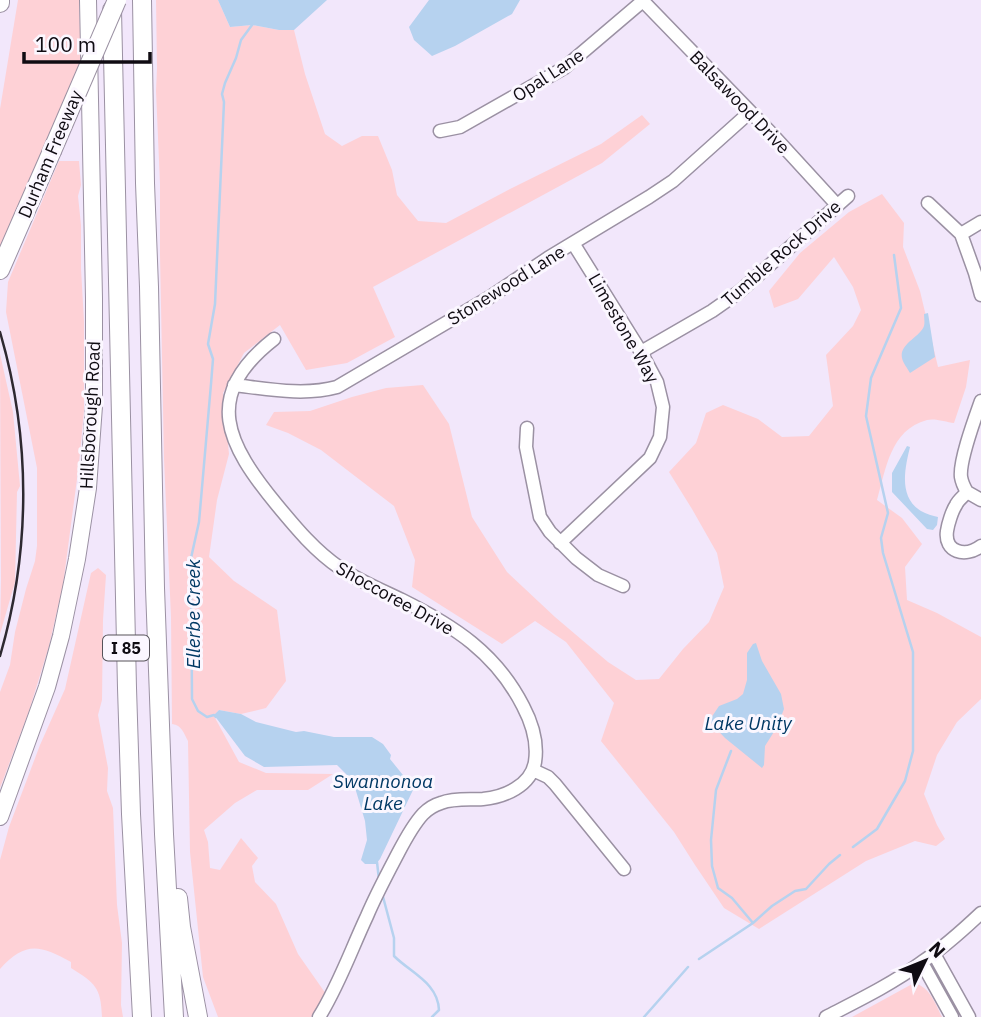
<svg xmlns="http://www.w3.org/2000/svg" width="981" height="1017" font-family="'IBM Plex Sans',sans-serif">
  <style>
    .green { fill: #fed1d6 }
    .water { fill: #b6d2ef }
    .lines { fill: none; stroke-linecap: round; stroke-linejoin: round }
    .stream { stroke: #b6d2ef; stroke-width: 2.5 }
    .minor-casing { stroke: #9b91a3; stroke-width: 15 }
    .major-casing { stroke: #9b91a3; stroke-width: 18 }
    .highway-casing { stroke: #9b91a3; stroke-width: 20 }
    .minor { stroke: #fff; stroke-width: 12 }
    .major { stroke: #fff; stroke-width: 16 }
    .highway { stroke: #fff; stroke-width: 18 }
    .rail { stroke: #2e2931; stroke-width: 2.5 }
    .highway-bridge-casing { stroke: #9b91a3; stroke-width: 20; stroke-linecap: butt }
    .highway-bridge { stroke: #fff; stroke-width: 18 }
    .labels { text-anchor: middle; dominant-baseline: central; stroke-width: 6; stroke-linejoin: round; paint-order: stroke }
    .shield { fill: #fbf7ff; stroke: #565259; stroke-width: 2 }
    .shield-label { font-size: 16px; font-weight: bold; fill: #0f0b12 }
    .street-label { font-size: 18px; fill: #0f0b12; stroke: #fbf7ff }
    .water-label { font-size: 19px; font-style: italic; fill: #003864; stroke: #fbf7ff }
  </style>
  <rect width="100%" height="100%" fill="#f2e7fb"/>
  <path class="green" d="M18,0H79L81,62L0,247V109Z
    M156,0H218L230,27L252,25L279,30H294L305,74L325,134L342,146L362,136H378L392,170L397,195L418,221L446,223L512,188L601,144L642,115L650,124L602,163L373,287L395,337L347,363L306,370L280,325L244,353L223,393L229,454L217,500L209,557L234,581L277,610L286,681L266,708L241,714L219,710L214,716L239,762L266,773L333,774L308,790H257L235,803L204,830L208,842L210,868L220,870L241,838L258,858L252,866L255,882L276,904L298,954L326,994L311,1017H218L203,977L190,852L188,741C184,734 182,725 172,724L171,617L164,459L160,255V184L156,91L157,68Z
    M59,161H79L81,185L78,196L81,225V269L84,321V410L79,464L63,585L49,646L29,711L0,788V692L10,665L15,632L26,589L35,561L37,546V468L6,312L8,282Z
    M882,194L904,223L903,247L920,291L938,367L970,360L966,387L954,423C946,422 935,418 927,420C890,430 886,469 877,500L902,518L922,544L905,567L907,600L937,613L981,637V699L957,722L937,755L924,794L937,825L945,839L936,846L915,841L866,861L759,929L724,908L695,865L674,832L601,741L614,703L566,642L535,621L502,644L412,587L415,560L394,506L321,450L288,433L266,425L274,412L310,411L352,397L386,388L423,385L449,424L472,517L507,572L555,617L608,662L636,680L659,679L683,649L709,622L724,587L717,553L692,509L669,472L696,443L706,413L723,405L758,419L782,437L809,436L833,406L826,355L853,326L861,310L853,287L834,257L798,299L774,308L769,291L800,253L849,212Z
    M0,354L13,412L20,486L17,492L15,582L0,634L1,580Z
    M98,568L106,575L103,620L102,700L98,715L108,768L107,791L113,808L117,905L122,943L121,1005L123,1017H102C101,987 95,983 71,968V962C39,945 26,941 0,969V860L9,827L40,745L65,689L91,573Z
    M914,983C930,987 935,1003 942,1017H852Z"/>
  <path class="water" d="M218,0H327L294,30H279L252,25L230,27Z
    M429,0H520L512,14L455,46L432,56L414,40L409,27Z
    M928,313L935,357L910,373C908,369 903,363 902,358C899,344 920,337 924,326C925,322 924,318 924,314Z
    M907,446L910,447C905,468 898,497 921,511C926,514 933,516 938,517L937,525L933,530L927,529L892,492V473Z
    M756,643L762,661L781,694L784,709L777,727L765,746L764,765L762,768L725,738L709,721L719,706L737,699L743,694L747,680V653L753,644Z
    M219,710L241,714L256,722L296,732L304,731L334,737H372L383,744L391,755L390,759L411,785L413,790L380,859L376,864H365L361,860L367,840L365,821L353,781L337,765L264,767L245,756L214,715Z"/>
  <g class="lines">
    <path class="stream" d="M216,717L214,715L207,717L198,711L192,699L191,558L199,522L211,384L213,359L208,344L215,304L224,102L222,94L225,83L236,58L241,40L252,25
      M731,751L716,790L711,840L712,866L718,888L732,898L753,923
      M853,847L877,829L905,781L913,751V652L883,553L881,538L888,513L866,416L871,378L901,308L894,255
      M377,862L379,880
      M382,893L394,938V956C411,973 438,983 439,1010L432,1017
      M699,959L753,923L772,906L795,891L806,889L829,864L840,855
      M644,1017L688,967"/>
    <defs>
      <path id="minor" d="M642,0L771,133L837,205
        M440,131L460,127L564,68L644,0
        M928,203L961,234L975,273L981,295
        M961,234L981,222
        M274,339C201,396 227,444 277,505C296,528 315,551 340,568C359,581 381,590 402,600C454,626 496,653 523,706C532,723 538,743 535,762C531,786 504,797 483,799C469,800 454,798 441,803C434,805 428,809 423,814C411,827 403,844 395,859C385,878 375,897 367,916C351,950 339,985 319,1017
        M641,352L712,311L739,292L848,196
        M234,385C268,389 304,396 337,387L490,297L548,258L649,197L673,181L750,112
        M527,428L526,447L540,517L550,532L576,558L598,575L623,586
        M967,492C964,487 962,483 961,477C959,461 975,418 981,401
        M967,492C964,496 958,500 956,505C952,511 948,524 947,531C944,552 965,558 981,546
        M967,492L981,500
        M560,543L650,458L660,437L663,407L657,382L641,352L573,243
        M533,770L548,777L555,784L624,869
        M934,954L969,1017
        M922,963L952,1017
        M826,1017C859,1000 892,984 922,962C943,948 963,930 981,913"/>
      <path id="major" d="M0,817L47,687L61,636L77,559L88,488L94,406V298L88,0"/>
      <path id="highway" d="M142,0L145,183L149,287L155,588L164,834L174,1017
        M0,3V0
        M112,10L127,688L131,814L142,1017
        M0,270L52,151
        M178,898L181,927L198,1017"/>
    </defs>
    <use href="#minor" class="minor-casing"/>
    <use href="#major" class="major-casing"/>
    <use href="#highway" class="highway-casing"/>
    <use href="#minor" class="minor"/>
    <use href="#major" class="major"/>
    <use href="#highway" class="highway"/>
    <path class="rail" d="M0,332C31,438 31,550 0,656"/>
    <defs>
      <path id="highway-bridge" d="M52,151L117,0"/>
    </defs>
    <use href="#highway-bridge" class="highway-bridge-casing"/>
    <use href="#highway-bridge" class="highway-bridge"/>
  </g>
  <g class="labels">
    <rect class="shield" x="103" y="635.5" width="46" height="25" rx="5"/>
    <g class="shield-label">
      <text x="126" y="648">I 85</text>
    </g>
    <g class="street-label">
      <text transform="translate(548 75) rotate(-33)">Opal Lane</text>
      <text transform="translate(740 102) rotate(46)">Balsawood Drive</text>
      <text transform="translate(50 154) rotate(-67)">Durham Freeway</text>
      <text transform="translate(781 253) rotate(-41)">Tumble Rock Drive</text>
      <text transform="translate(506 285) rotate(-32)">Stonewood Lane</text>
      <text transform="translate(624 328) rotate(60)">Limestone Way</text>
      <text transform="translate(90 415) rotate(-87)">Hillsborough Road</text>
      <text transform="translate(395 598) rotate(29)">Shoccoree Drive</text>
    </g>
    <g class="water-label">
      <text transform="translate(193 614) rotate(-90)">Ellerbe Creek</text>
      <text x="748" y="723">Lake Unity</text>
      <text x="383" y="781">Swannonoa<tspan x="383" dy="22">Lake</tspan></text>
    </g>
  </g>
  <g transform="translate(925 961) rotate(47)" stroke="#fbf7ff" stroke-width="5" paint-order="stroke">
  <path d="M0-5L12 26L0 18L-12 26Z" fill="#0f0b12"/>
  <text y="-10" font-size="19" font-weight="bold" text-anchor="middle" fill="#0f0b12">N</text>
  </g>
  <path d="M24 52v10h126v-10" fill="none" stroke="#0f0b12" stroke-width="3.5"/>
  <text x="35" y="52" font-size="21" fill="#0f0b12" stroke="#fbf7ff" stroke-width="5" paint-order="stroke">100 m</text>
</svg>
